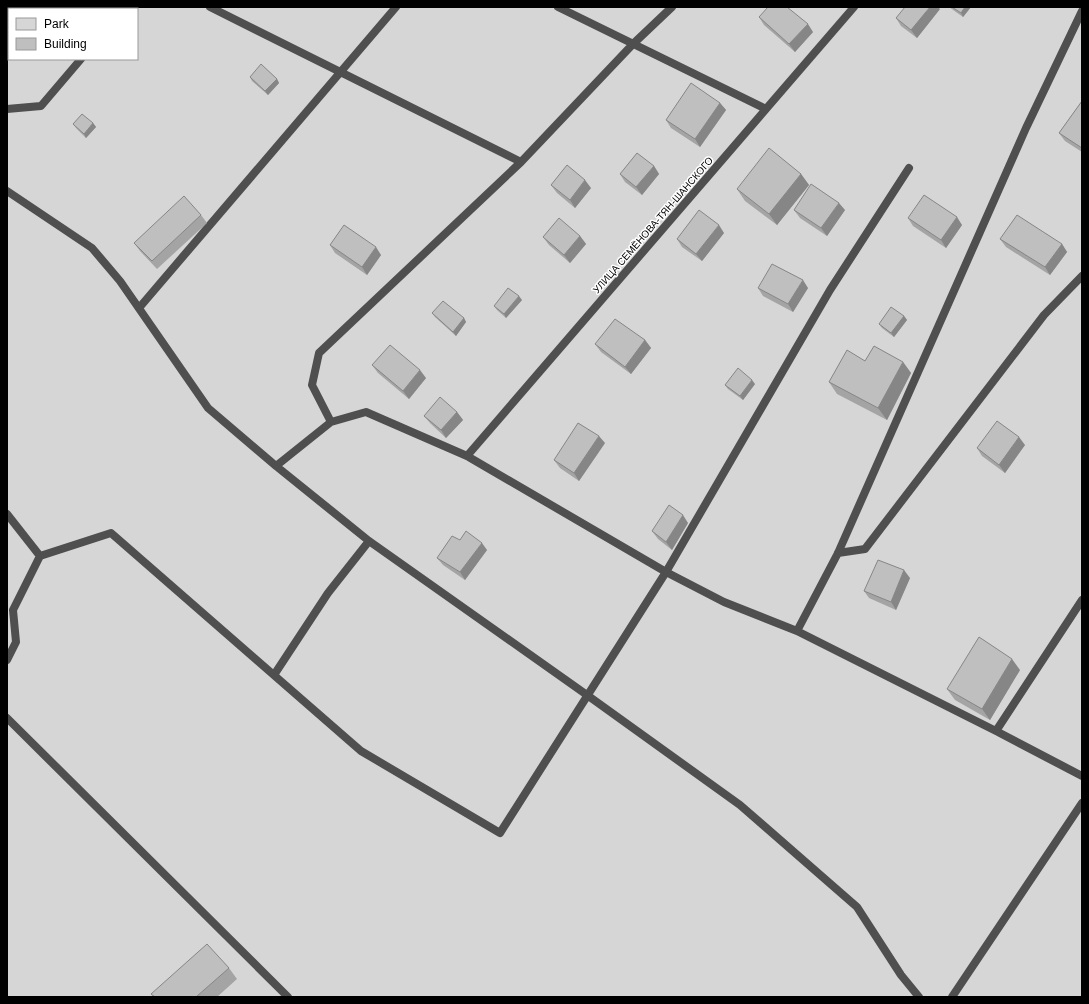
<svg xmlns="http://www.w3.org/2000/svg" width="1089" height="1004" font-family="Arial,sans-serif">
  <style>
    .green { fill: #d6d6d6; fill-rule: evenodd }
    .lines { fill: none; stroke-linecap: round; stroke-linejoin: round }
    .lane { stroke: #4f4f4f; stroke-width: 8 }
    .wall { fill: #a4a4a4 }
    .shaded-wall { fill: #868686 }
    .building { fill: #bfbfbf; stroke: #868686 }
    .labels { text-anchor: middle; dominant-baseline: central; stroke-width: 3; stroke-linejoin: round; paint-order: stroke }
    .street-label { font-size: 10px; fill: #000; stroke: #fff }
  </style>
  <rect width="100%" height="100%" fill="#fff"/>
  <path class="green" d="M7,7H1082V997H7ZM9,9H137V59H9Z"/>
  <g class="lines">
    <path class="lane" d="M210,7L521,162
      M558,7L766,109
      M124,9L126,7
      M7,109L41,106L81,59
      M7,191L92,248L120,281L208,408L276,466L369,541L587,695L740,805L857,907L901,975L919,997
      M139,308L396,7
      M331,422L312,385L319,353L521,162L633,44L672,7
      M467,456L854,7
      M276,466L331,422L366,412L467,456L666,572L724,602L797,631L996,731L1082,776
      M7,514L40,556L13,610L16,642L7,660
      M838,553L865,549L1044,315L1082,276
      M40,556L111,533L361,751L500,833L666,572L830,290L909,168
      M797,631L838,553L1026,128L1082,11
      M274,675L328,593L369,541
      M7,718L288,997
      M996,731L1082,600
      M952,997L1082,803"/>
  </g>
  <path class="wall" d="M949,7H971L963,17Z
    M940,9L917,38L901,26L896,18Z
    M759,17L813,32L795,52L764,25Z
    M250,77L277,79L279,83L268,95L252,81Z
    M1082,101V152L1065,141L1059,133Z
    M720,103L726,110L700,147L671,128L666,120Z
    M93,123L96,127L86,138L76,128L73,124Z
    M654,166L659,174L642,195L625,182L620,174Z
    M801,174L809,185L777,225L745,201L737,189Z
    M551,185L591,188L575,208L557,193Z
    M794,210H845L827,236L800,218Z
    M201,215L207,223L157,269L140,251L134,243Z
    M908,218L962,225L946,248L913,226Z
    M724,233L702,261L682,247L677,239Z
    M580,236L586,244L570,263L549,245L543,237Z
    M1000,239L1062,244L1067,252L1050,275L1006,247Z
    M330,245L381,255L367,275L335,253Z
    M758,288H808L793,312L763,296Z
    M522,300L506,318L497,310L494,306Z
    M432,313L464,318L466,322L456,336L435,317Z
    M904,316L907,320L894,337L882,328L879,324Z
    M645,340L651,348L631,374L601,352L595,344Z
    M903,362L911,373L887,420L837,394L829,382Z
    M372,365L426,378L409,399L378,373Z
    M755,384L743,400L728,389L725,385Z
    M457,412L463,420L446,438L430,423L424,416Z
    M605,443L579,481L560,468L554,460Z
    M1025,445L1005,473L982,456L977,448Z
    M688,523L672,550L658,539L652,531Z
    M460,540L487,550L465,580L443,565L437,558Z
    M910,578L896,610L869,598L864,591Z
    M1020,670L990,720L955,700L947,689Z
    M229,968L237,979L217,997H154L151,994Z"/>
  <path class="shaded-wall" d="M930,7H938L940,9L917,38L911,30Z
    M965,7H971L963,17L961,13Z
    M808,24L813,32L795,52L789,44Z
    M277,79L279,83L268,95L265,91Z
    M720,103L726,110L700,147L695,139Z
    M93,123L96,127L86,138L84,134Z
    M654,166L659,174L642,195L636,187Z
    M801,174L809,185L777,225L769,214Z
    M585,180L591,188L575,208L570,200Z
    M839,203L845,210L827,236L821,228Z
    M957,217L962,225L946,248L941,240Z
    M719,225L724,233L702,261L696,254Z
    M580,236L586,244L570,263L564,255Z
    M1062,244L1067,252L1050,275L1045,267Z
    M376,247L381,255L367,275L362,267Z
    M803,280L808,288L793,312L788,304Z
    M519,296L522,300L506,318L504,314Z
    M904,316L907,320L894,337L891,333Z
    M464,318L466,322L456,336L453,332Z
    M645,340L651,348L631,374L625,367Z
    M903,362L911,373L887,420L878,408Z
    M420,370L426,378L409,399L403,391Z
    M752,380L755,384L743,400L740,396Z
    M457,412L463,420L446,438L441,430Z
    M599,436L605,443L579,481L574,473Z
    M1019,437L1025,445L1005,473L999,465Z
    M683,515L688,523L672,550L666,542Z
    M482,543L487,550L465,580L460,572Z
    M904,570L910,578L896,610L891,602Z
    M1012,659L1020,670L990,720L982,709Z"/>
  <path class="building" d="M768,7H787L808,24L789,44L759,17Z
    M905,7H930L911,30L896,18Z
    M952,7H965L961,13Z
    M261,64L277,79L265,91L250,77Z
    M691,83L720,103L695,139L666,120Z
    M1082,101V148L1059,133Z
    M82,114L93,123L84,134L73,124Z
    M769,148L801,174L769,214L737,189Z
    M637,153L654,166L636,187L620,174Z
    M567,165L585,180L570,200L551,185Z
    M811,184L839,203L821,228L794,210Z
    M924,195L957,217L941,240L908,218Z
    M184,196L201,215L152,261L134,243Z
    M699,210L719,225L696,254L677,239Z
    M1017,215L1062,244L1045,267L1000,239Z
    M559,218L580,236L564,255L543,237Z
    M344,225L376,247L362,267L330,245Z
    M772,264L803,280L788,304L758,288Z
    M508,288L519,296L504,314L494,306Z
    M443,301L464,318L453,332L432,313Z
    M891,307L904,316L891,333L879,324Z
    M615,319L645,340L625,367L595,344Z
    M390,345L420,370L403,391L372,365Z
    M874,346L903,362L878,408L829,382L847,350L865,361Z
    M738,368L752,380L740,396L725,385Z
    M440,397L457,412L441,430L424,416Z
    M997,421L1019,437L999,465L977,448Z
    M578,423L599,436L574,473L554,460Z
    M669,505L683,515L666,542L652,531Z
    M466,531L482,543L460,572L437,558L452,536L460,540Z
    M878,560L904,570L891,602L864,591Z
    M979,637L1012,659L982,709L947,689Z
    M207,944L229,968L196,997H155L151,994Z"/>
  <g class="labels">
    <g class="street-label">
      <text transform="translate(653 225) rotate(-49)">УЛИЦА СЕМЁНОВА-ТЯН-ШАНСКОГО</text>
    </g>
  </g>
  <rect width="1089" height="1004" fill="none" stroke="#000000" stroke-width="16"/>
  <rect x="8" y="8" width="130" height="52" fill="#ffffff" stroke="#999999"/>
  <rect x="16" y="18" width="20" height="12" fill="#d6d6d6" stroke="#999999"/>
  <text x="44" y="28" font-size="12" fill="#000000">Park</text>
  <rect x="16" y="38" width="20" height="12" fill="#bfbfbf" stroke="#999999"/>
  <text x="44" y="48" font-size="12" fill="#000000">Building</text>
</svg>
